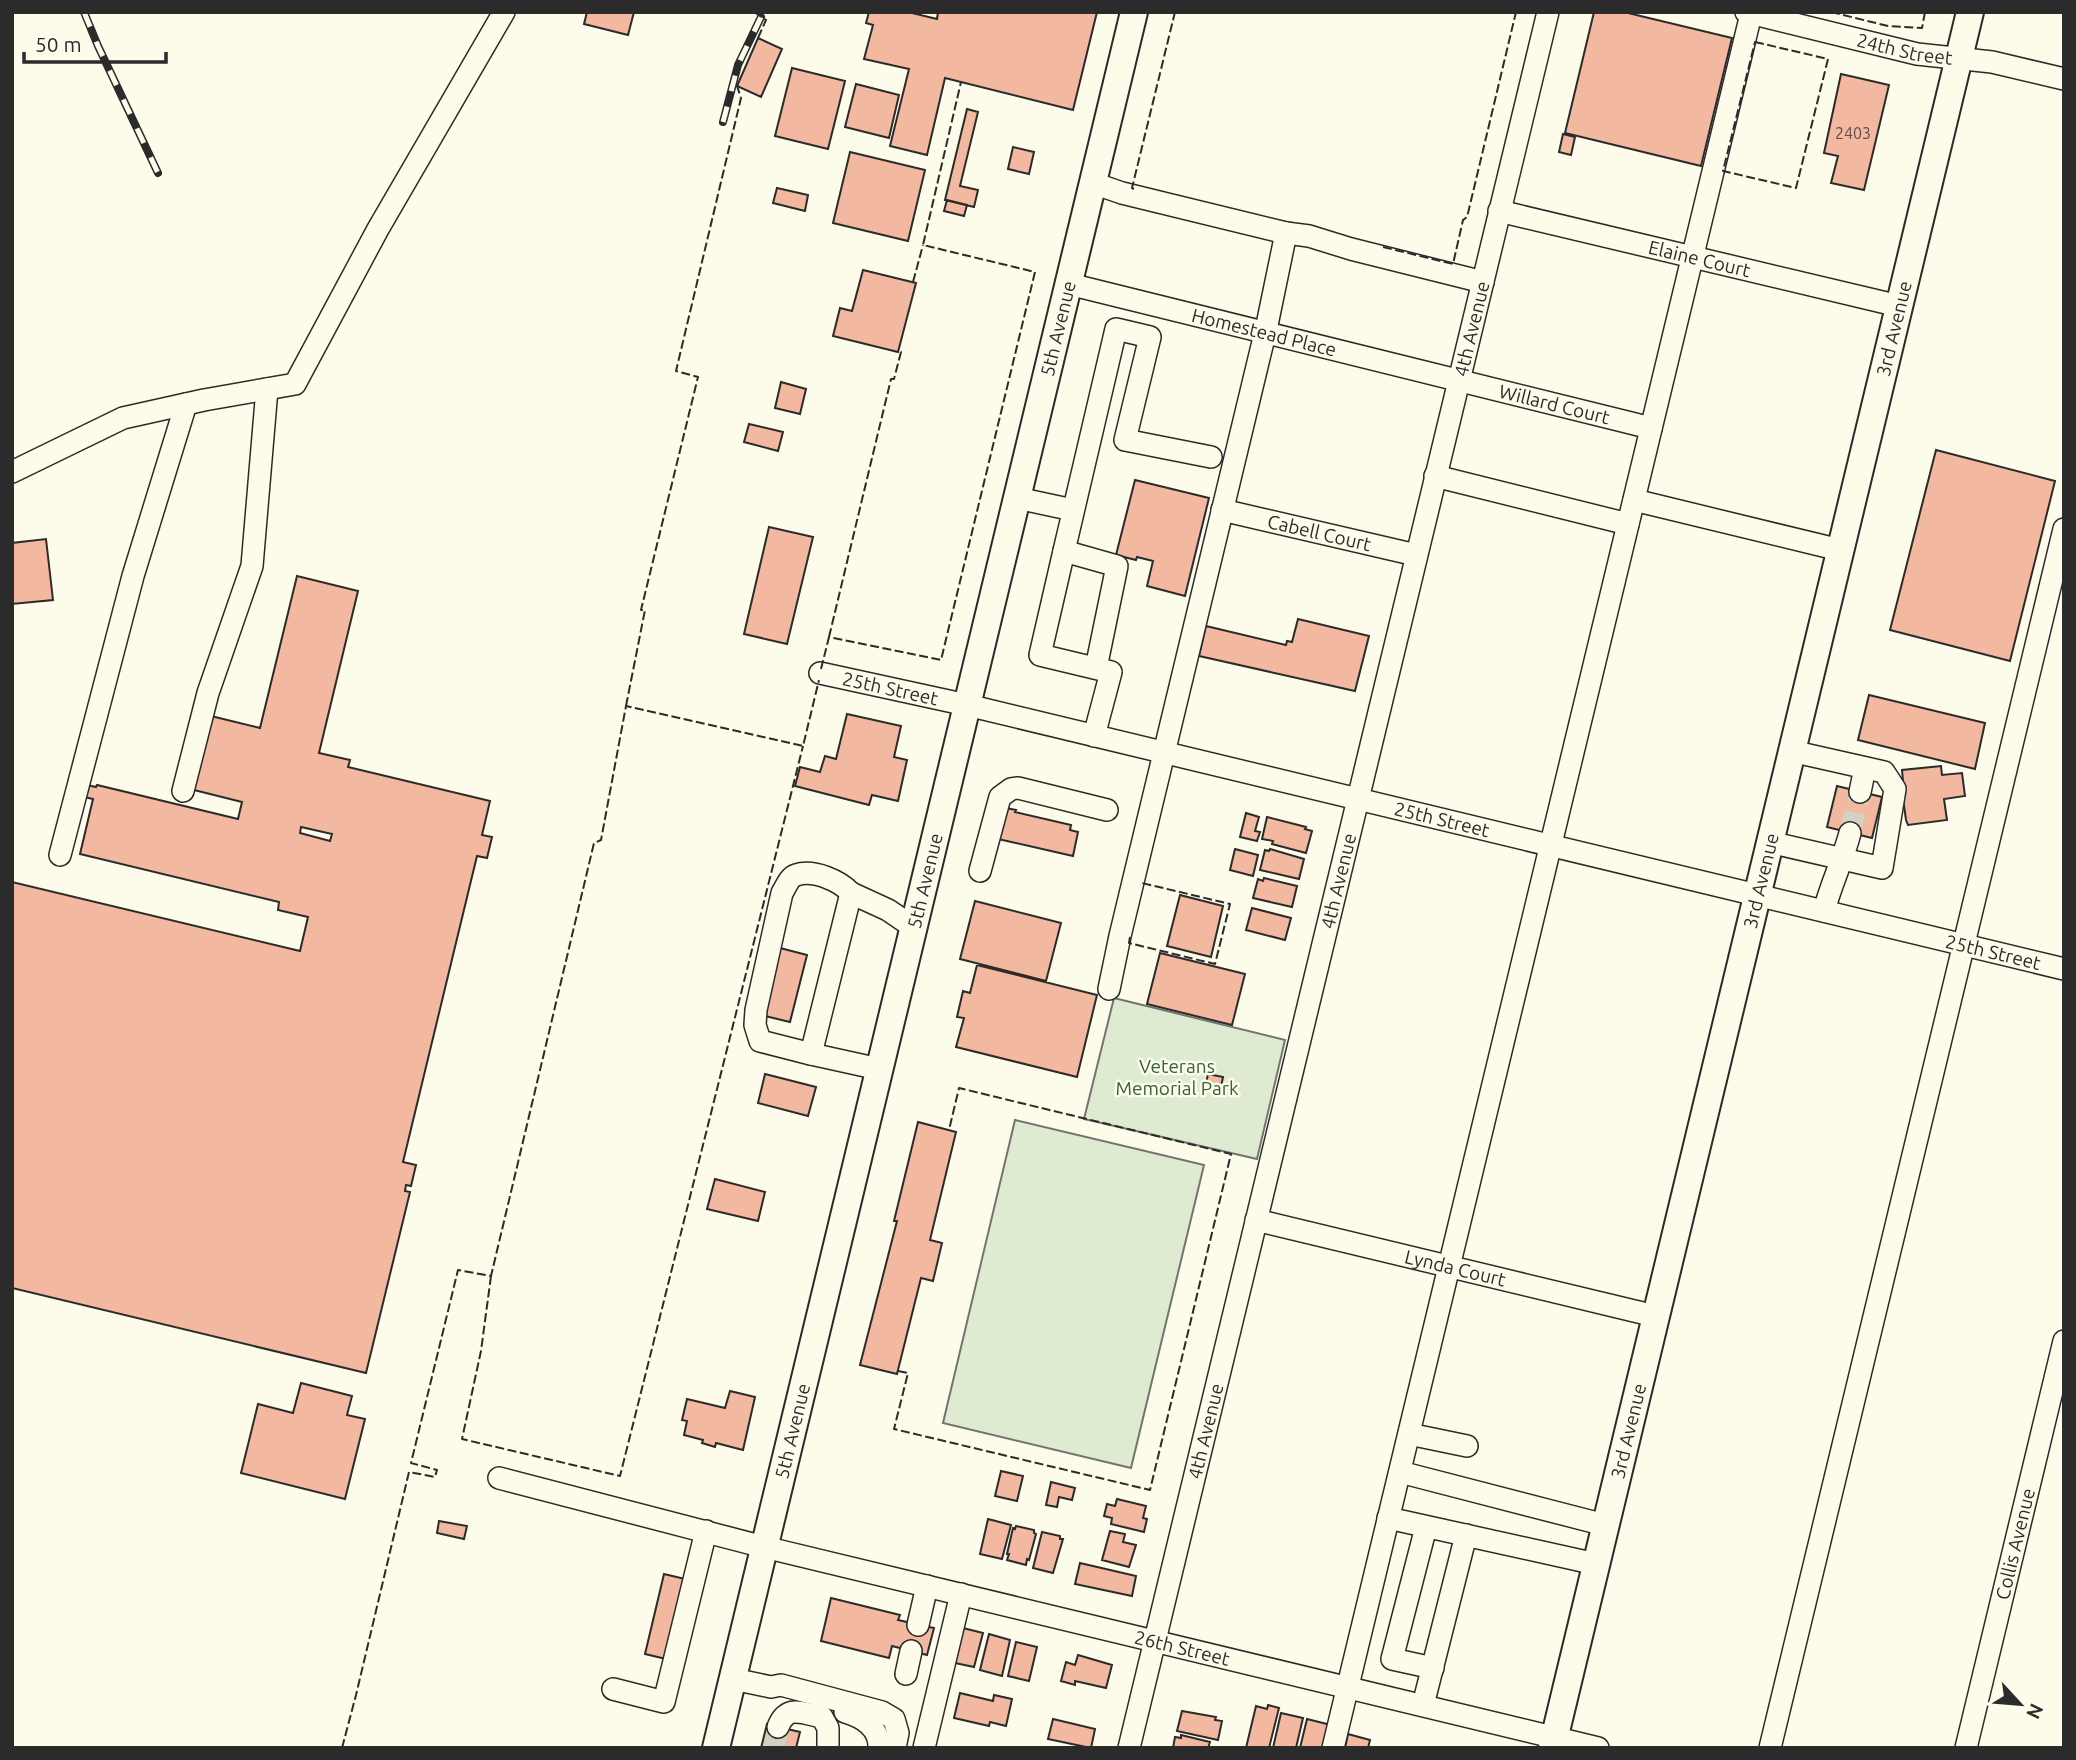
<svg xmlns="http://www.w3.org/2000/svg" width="2076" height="1760" font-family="Ubuntu,sans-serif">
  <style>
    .green { fill: #deebd1; stroke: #74746e; stroke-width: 2 }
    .building { fill: #f2b8a0; stroke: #2b2b2b; stroke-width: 2; fill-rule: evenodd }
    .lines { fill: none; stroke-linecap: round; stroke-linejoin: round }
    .minor-tunnel { stroke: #d3d1c4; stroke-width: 21; stroke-dasharray: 21 10; stroke-linecap: butt }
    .minor-casing { stroke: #2b2b2b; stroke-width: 24 }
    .major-casing { stroke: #2b2b2b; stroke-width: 30 }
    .minor { stroke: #fdfbea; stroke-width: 21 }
    .major { stroke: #fdfbea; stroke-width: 26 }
    .rail-casing { stroke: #2b2b2b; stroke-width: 8 }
    .rail { stroke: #fdfbea; stroke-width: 5; stroke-dasharray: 16; stroke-linecap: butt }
    .fence { stroke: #2b2b2b; stroke-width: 2; stroke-dasharray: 9 3.5; stroke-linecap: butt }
    .labels { text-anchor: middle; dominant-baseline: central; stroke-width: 5; stroke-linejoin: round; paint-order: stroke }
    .number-label { font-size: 16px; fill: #5d4e48 }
    .street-label { font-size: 19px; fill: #2b2b2b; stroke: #fdfbea }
    .park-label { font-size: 19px; fill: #34623c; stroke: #fdfbea }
  </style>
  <rect width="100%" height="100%" fill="#fdfbea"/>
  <path class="green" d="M1114,998L1285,1040L1257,1159L1084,1119Z
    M1015,1120L1204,1165L1131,1468L943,1423Z"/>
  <path class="building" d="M587,12H634L628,35L584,24Z
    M869,12H908L937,19L938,12H1097L1073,110L945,78L927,155L890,146L909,69L864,59L873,25L866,23Z
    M1594,12H1624L1732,38L1701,166L1565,133Z
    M758,38L782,49L761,97L737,86Z
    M792,68L845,81L828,149L775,136Z
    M1841,74L1889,85L1864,190L1831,183L1838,156L1824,153Z
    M856,84L899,95L889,138L845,127Z
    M967,109L978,112L960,186L978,190L974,207L945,200Z
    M1563,134L1575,137L1571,155L1559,152Z
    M1013,147L1034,152L1029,174L1008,169Z
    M850,152L925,170L908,241L833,223Z
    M777,188L808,195L805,211L773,203Z
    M947,200L967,205L964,216L944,211Z
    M863,270L916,283L898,352L833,336L840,308L852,311Z
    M781,382L806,389L800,414L775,408Z
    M749,424L783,432L778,451L744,442Z
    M1936,450L2055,481L2010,661L1890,630Z
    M1135,480L1209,498L1185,596L1147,586L1153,561L1137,557L1136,560L1116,555Z
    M769,527L813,537L787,644L744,634Z
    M46,539L53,600L12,604V543Z
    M297,576L358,591L319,753L350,760L348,767L490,801L482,835L492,837L487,858L477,856L403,1162L416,1165L411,1186L406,1185L405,1191L410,1192L366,1373L12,1288V882L300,951L308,917L278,910L279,902L80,854L93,799L84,797L87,785L96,787L97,785L238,819L242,802L194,790L211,716L260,728ZM301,827L332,834L330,841L300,833Z
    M1298,619L1369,636L1355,691L1199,656L1206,626L1286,645L1287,641L1292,642Z
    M1869,695L1985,723L1975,769L1858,740Z
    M847,714L901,726L894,757L907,760L898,801L872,795L869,805L795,786L800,767L820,772L825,756L836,759Z
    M1941,766L1942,775L1962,773L1965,796L1944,799L1947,820L1908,825L1906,820L1901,784L1903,781L1902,770Z
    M1837,786L1882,797L1872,838L1827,827Z
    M1006,808L1016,810L1015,812L1071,825L1070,830L1078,832L1073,856L998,839Z
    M1246,813L1259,817L1255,831L1260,832L1257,841L1240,837Z
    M1267,817L1306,827L1305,829L1312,831L1306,853L1272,844L1273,841L1262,839Z
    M1235,849L1258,855L1253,876L1230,870Z
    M1270,849L1304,859L1299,879L1260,870L1265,850L1269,851Z
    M1264,878L1297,886L1292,907L1253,898L1258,879L1263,881Z
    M1180,895L1223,906L1211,957L1167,946Z
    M975,901L1061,923L1046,981L960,959Z
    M1252,908L1291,918L1285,940L1246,930Z
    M780,948L807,955L790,1022L765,1016Z
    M1160,953L1245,974L1232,1025L1147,1004Z
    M977,965L1097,995L1077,1077L956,1047L964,1018L957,1017L963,991L970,993Z
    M765,1074L816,1087L808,1116L758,1103Z
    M1208,1074L1223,1077L1220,1092L1205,1089Z
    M918,1122L956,1132L930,1240L942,1243L933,1281L921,1278L897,1374L860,1365L897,1221H894Z
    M715,1179L765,1192L758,1221L707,1209Z
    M301,1383L352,1396L347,1415L365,1419L345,1499L241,1473L258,1404L293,1413Z
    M730,1391L755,1397L743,1450L716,1443L715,1447L702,1443L703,1440L684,1435L687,1421L682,1420L687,1399L725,1408Z
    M1001,1471L1023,1476L1017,1501L995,1496Z
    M1051,1482L1075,1488L1072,1500L1059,1497L1057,1507L1046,1505Z
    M1117,1499L1146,1506L1143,1518L1147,1519L1144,1532L1111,1524L1112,1518L1104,1516L1107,1504L1115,1506Z
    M988,1519L1011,1525L1002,1559L980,1554Z
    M439,1521L467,1526L464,1539L437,1533Z
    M1016,1526L1034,1530V1533L1036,1534L1029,1560L1027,1559L1026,1565L1007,1560L1009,1554H1007L1013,1528L1015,1529Z
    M1110,1531L1125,1534L1123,1542L1136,1545L1129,1567L1102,1560Z
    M1042,1532L1060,1536V1539H1063L1053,1573L1033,1568Z
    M1080,1563L1136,1576L1132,1596L1075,1584Z
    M664,1574L685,1579L666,1659L645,1654Z
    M831,1598L900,1615L898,1620L934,1628L927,1655L892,1646L889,1658L821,1641Z
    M963,1628L983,1633L974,1667L955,1663Z
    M989,1634L1010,1640L1002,1676L980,1670Z
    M1016,1642L1037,1647L1029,1681L1008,1676Z
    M1078,1655L1112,1665L1106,1688L1075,1681V1685L1061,1681L1066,1662L1075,1665Z
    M960,1693L993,1701L994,1695L1012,1699L1006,1726L990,1722L989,1726L954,1718Z
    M1268,1705L1279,1708L1269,1748H1246L1256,1706L1267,1709Z
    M1182,1711L1216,1717L1215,1720L1222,1721L1218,1740L1177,1731Z
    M1281,1713L1303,1718L1296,1748H1273Z
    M1053,1719L1095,1729L1091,1748L1048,1739Z
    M1307,1719L1331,1725L1325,1748H1300Z
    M767,1724L800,1732L796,1748H761Z
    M1348,1734L1370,1740L1368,1748H1345Z
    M1181,1735L1210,1742L1208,1748H1173L1175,1737L1181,1738Z"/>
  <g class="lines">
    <path class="minor-tunnel" d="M1850,833L1860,792
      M774,1748L778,1727"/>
    <defs>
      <g id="minor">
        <path id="s1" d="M1746,12L1917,54L1992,62L2064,79"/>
        <path d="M1093,183L1122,193L1286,233L1309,236L1351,249L1483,282"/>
        <path id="s2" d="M1499,211L1899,306"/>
        <path id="s3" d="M1069,284L1651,428"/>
        <path d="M12,472L123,418L204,400L295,384L378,229L504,12"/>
        <path d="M1435,476L1628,524"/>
        <path d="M1017,498L1073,510"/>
        <path d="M1634,500L1840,550"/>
        <path id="s4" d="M1222,510L1416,555"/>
        <path d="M1064,551L1116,329L1150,337L1125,440L1211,457"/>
        <path id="s5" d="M820,673L967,705L2064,969"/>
        <path d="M1094,736L1111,672L1040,655L1064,551L1117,566L1096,668"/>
        <path d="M183,791L208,693L252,566L267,389"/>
        <path d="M1860,792L1865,768"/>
        <path d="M1769,842L1882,868L1895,789L1884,772L1791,751"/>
        <path d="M60,855L133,576L186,404"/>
        <path d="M980,871L1000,797L1011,789L1018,788L1107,810"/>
        <path d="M1824,911C1831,884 1843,860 1850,833"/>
        <path d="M1109,989L1120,936L1267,325L1286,233"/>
        <path d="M811,1054L760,1041L755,1025L756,1010L782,893C786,887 789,877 796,875C814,869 840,881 851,893"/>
        <path d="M879,1069L811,1054L851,893L888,910L913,927"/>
        <path id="s6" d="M1256,1220L1655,1316"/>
        <path d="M1409,1434L1467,1446"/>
        <path d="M1400,1472L1605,1525"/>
        <path id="s7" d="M499,1478L764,1547L1598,1748"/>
        <path d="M1388,1518L1596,1564"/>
        <path d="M1426,1527L1392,1659L1433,1668"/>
        <path d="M918,1625L927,1586"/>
        <path d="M906,1674L911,1651"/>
        <path d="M733,1679L771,1687L781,1685L882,1712L894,1719L898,1733L895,1748"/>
        <path d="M613,1689L664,1702L706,1531"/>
        <path d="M1423,1705L1466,1535"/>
        <path d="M845,1712C862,1717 880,1728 879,1748"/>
        <path d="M778,1727C787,1704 802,1713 822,1717L828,1728V1748"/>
        <path d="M924,1748L961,1594"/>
        <path id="s8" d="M1129,1748L1548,12"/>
        <path d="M1333,1748L1751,14"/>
        <path d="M1770,1748L2064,529"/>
        <path id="s9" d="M1966,1748L2064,1341"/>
      </g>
      <g id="major">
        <path id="s10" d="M716,1748L1134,12"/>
        <path id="s11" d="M1552,1748L1970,12"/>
      </g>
    </defs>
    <use href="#minor" class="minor-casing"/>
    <use href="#major" class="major-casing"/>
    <use href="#minor" class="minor"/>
    <use href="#major" class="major"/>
    <defs>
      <path id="rail" d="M84,12L98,46L158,173
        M723,122L738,65L761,17"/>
    </defs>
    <use href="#rail" class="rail-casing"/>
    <use href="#rail" class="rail"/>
    <path class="fence" d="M754,12L766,20L758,38
      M1831,12L1888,26L1922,28L1925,12
      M1755,42L1828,59L1796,188L1723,171Z
      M1134,189L1132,188L1175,12
      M1383,247L1453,264L1463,220L1467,217L1469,209L1516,12
      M913,282L923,245
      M829,637L891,379H894L901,352H898
      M821,669L829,637L941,660L1035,272L923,245L961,82
      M626,706L645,610H641L698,377L676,371L741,98L737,86
      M1130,937L1129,943L1215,964L1230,904L1142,883L1141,886
      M491,1276L481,1351L462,1439L620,1476L803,746
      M898,1371L908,1373L894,1429L1150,1490L1231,1154L959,1088L949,1130
      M342,1748L356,1695L409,1472L435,1477L437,1470L411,1463L458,1270L491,1276L594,843L601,840L626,706L803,746L819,680"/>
  </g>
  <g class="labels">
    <g class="number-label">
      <text x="1853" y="133">2403</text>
    </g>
    <g class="street-label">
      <text stroke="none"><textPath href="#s1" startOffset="163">24th Street</textPath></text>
      <text stroke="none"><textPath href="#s2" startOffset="206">Elaine Court</textPath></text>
      <text stroke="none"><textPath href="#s10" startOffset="1460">5th Avenue</textPath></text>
      <text stroke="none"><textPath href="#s8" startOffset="1460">4th Avenue</textPath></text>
      <text stroke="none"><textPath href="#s11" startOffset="1460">3rd Avenue</textPath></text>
      <text stroke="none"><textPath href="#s3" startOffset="201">Homestead Place</textPath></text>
      <text stroke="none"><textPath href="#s3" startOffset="500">Willard Court</textPath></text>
      <text stroke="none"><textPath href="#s4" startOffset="100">Cabell Court</textPath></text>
      <text stroke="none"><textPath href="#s5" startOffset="72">25th Street</textPath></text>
      <text stroke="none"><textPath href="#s5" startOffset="639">25th Street</textPath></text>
      <text stroke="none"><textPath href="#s10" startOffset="892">5th Avenue</textPath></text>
      <text stroke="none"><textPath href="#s8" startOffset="892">4th Avenue</textPath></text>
      <text stroke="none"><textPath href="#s11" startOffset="892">3rd Avenue</textPath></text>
      <text stroke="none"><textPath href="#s5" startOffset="1206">25th Street</textPath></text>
      <text stroke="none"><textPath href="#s6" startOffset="205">Lynda Court</textPath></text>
      <text stroke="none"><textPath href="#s10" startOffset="326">5th Avenue</textPath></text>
      <text stroke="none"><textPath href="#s8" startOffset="326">4th Avenue</textPath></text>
      <text stroke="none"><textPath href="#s11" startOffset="326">3rd Avenue</textPath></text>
      <text stroke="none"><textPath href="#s9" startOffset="210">Collis Avenue</textPath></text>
      <text stroke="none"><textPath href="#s7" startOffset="704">26th Street</textPath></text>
    </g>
    <g class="park-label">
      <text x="1177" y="1066">Veterans<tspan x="1177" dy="22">Memorial Park</tspan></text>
    </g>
  </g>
  <rect width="2076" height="1760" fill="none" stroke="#2b2b2b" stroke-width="28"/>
  <g transform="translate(2020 1704) rotate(116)" stroke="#fdfbea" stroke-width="5" paint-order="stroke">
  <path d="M0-5L12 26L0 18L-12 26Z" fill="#2b2b2b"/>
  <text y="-10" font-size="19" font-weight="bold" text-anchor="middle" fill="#2b2b2b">N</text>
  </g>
  <path d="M24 52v10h142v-10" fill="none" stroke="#2b2b2b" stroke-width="3.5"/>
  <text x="35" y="52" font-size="21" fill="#2b2b2b" stroke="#fdfbea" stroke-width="5" paint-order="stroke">50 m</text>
</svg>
